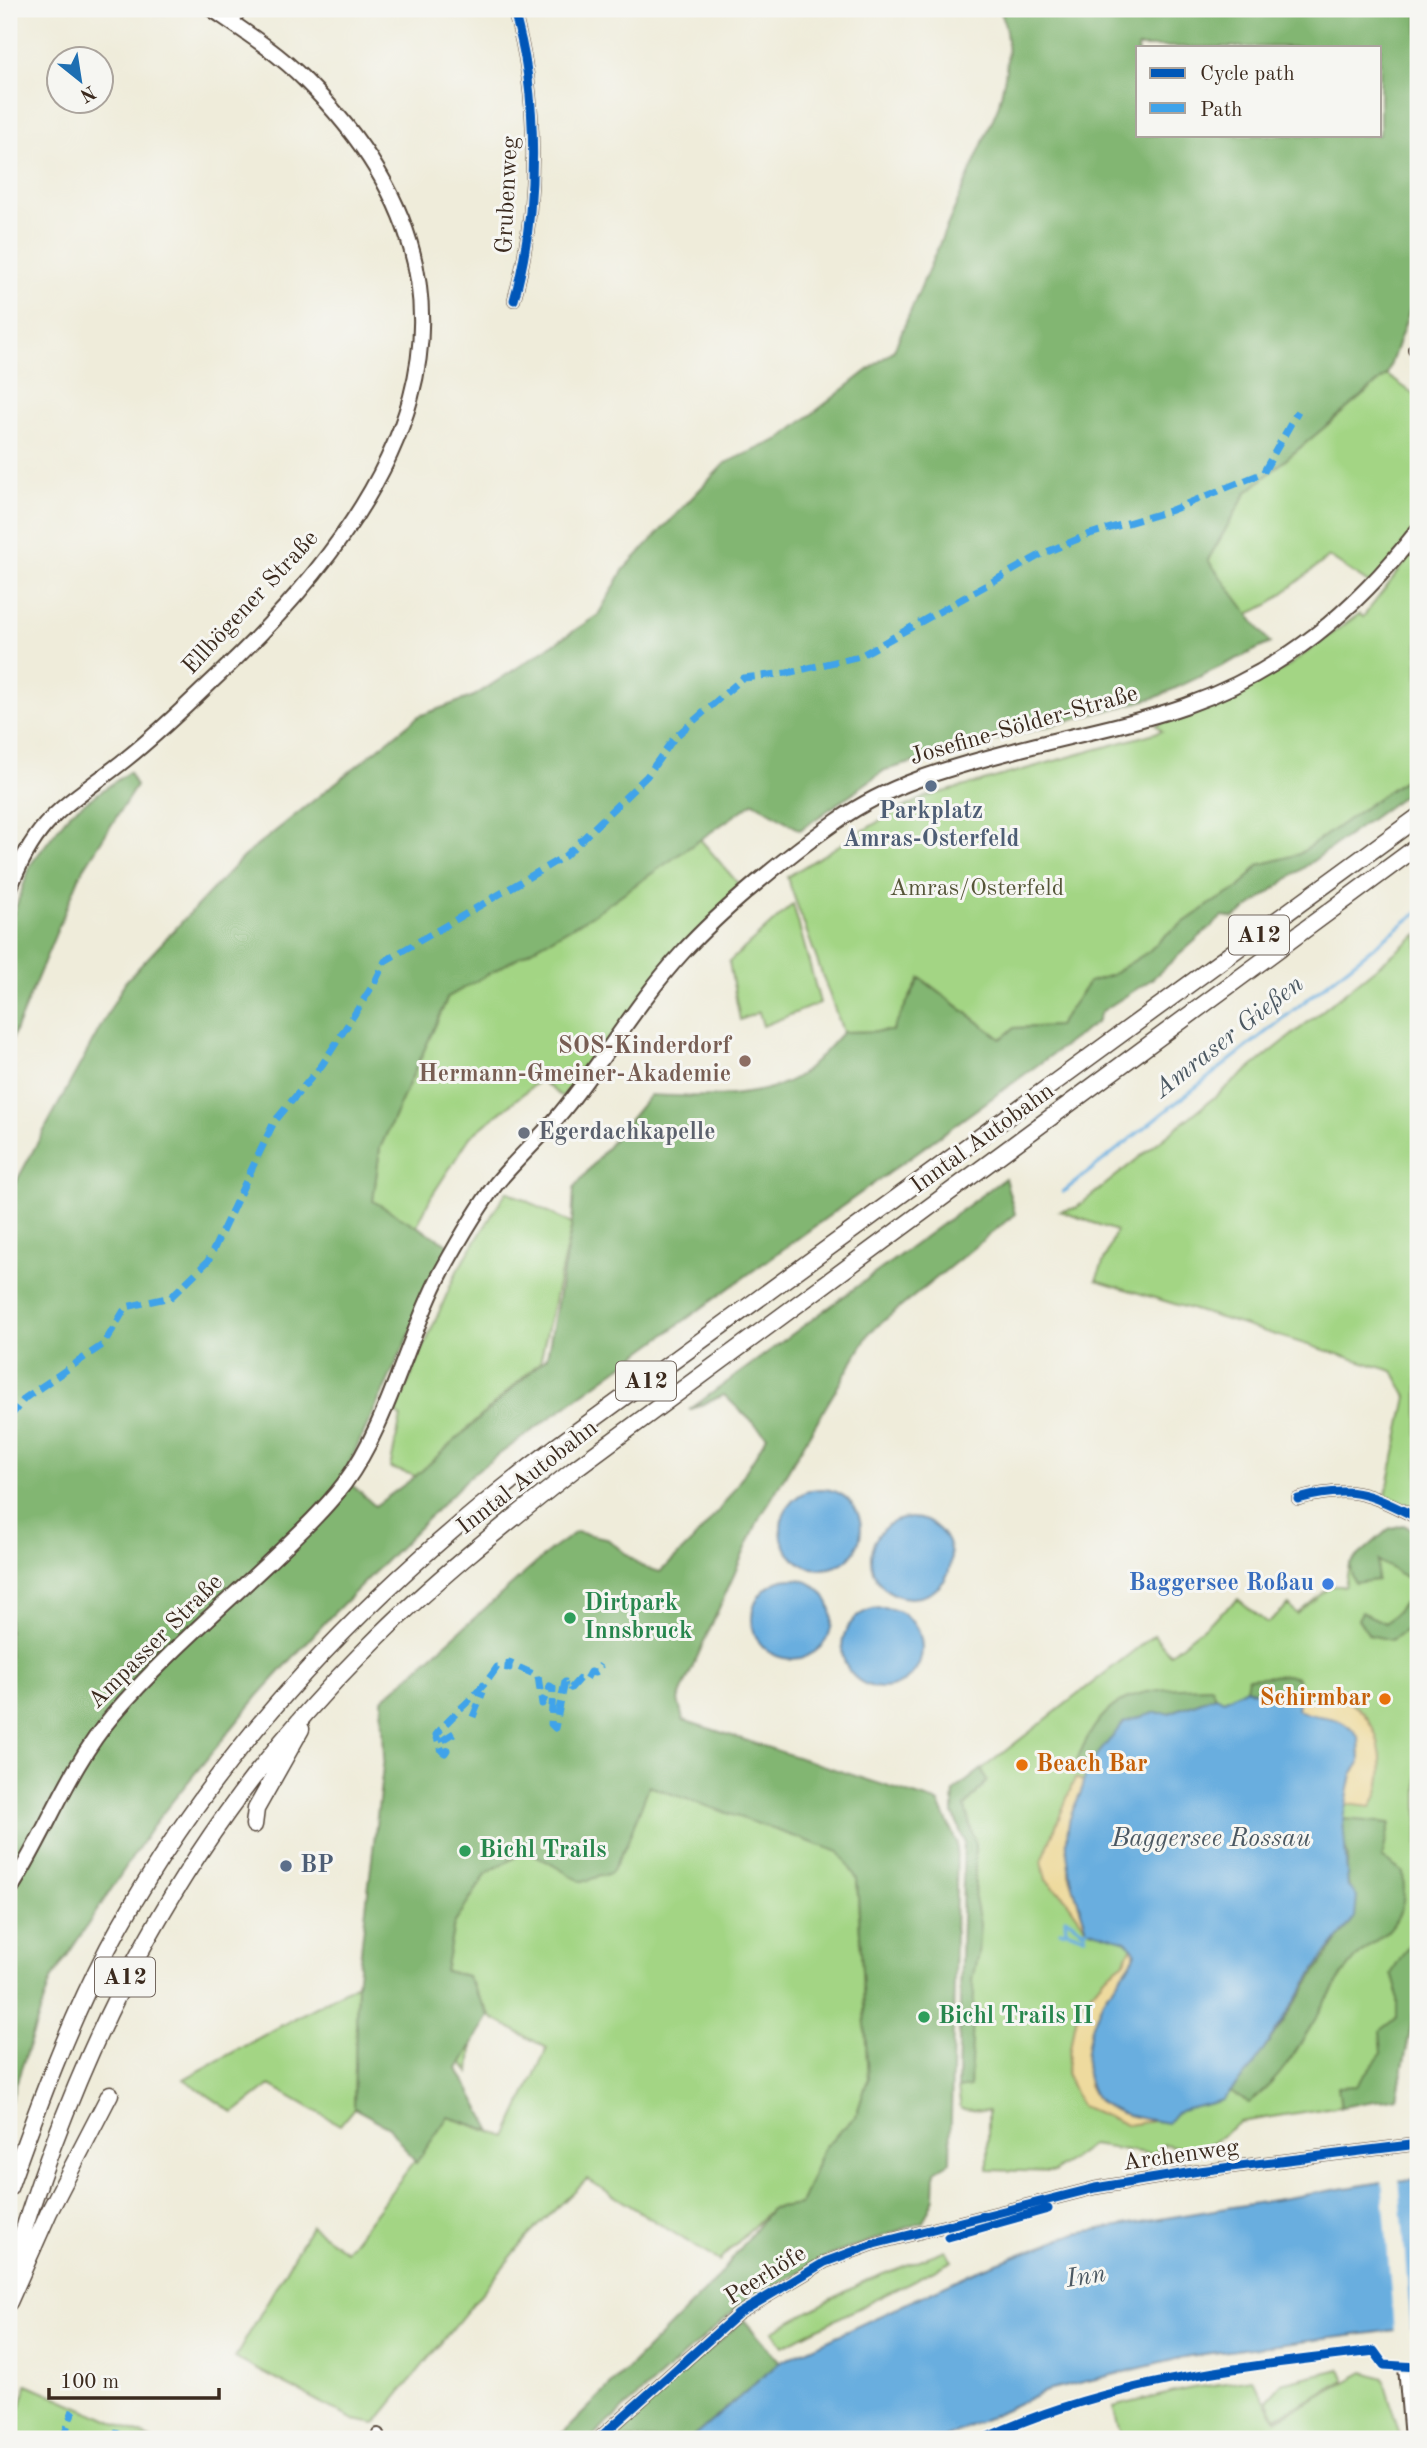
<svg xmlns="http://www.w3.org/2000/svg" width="1427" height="2448" font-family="'Old Standard TT',serif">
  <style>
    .green { fill: #a3d584; stroke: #6f8051; stroke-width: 2 }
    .forest { fill: #82b672; stroke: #5e7048; stroke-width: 2; fill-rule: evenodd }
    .sand { fill: #eeda9e; stroke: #94825e; stroke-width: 2 }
    .water { fill: #69aedf; stroke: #526c7e; stroke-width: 2 }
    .pier { fill: #efecda }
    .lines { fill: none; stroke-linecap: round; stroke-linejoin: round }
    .stream { stroke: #69aedf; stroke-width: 3.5 }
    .minor-casing { stroke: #56473a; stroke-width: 14 }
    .major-casing { stroke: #56473a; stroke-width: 18 }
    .highway-casing { stroke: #56473a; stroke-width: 19 }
    .minor { stroke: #fff; stroke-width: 10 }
    .major { stroke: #fff; stroke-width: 14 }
    .highway { stroke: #fff; stroke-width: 16 }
    .quiet { stroke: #3fa3ea; stroke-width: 7; stroke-dasharray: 14 7; stroke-linecap: butt }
    .cycleway-casing { stroke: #f6f6f2; stroke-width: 13 }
    .cycleway { stroke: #0057b8; stroke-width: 9 }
    .service-dot { fill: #5c6f8a; stroke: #f6f6f2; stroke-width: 2.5 }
    .education-dot { fill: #8d6e63; stroke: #f6f6f2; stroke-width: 2.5 }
    .worship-dot { fill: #6b7280; stroke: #f6f6f2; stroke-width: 2.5 }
    .shop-dot { fill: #3f7fe0; stroke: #f6f6f2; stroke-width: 2.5 }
    .leisure-dot { fill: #2e9e5b; stroke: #f6f6f2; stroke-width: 2.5 }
    .food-dot { fill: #e8710a; stroke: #f6f6f2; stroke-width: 2.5 }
    .labels { text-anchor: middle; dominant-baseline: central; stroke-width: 6; stroke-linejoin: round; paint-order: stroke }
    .shield { fill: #f6f6f2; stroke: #73675e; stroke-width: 2 }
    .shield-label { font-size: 23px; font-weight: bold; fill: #3b2a1e }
    .street-label { font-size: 24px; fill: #3b2a1e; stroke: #f6f6f2 }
    .service-label { font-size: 24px; font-weight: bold; fill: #4e5e75; stroke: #f6f6f2 }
    .park-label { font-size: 24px; fill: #555538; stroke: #f6f6f2 }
    .education-label { font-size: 24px; font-weight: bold; fill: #785e54; stroke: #f6f6f2; text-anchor: end }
    .worship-label { font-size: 24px; font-weight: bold; fill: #5b616d; stroke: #f6f6f2; text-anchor: start }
    .shop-label { font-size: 24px; font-weight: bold; fill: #366cbe; stroke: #f6f6f2; text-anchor: end }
    .leisure-label { font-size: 24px; font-weight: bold; fill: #27864d; stroke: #f6f6f2; text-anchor: start }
    .food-label { font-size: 24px; font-weight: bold; fill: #c56008; stroke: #f6f6f2; text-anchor: end }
    .water-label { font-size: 26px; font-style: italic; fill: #4b5862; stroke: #f6f6f2 }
  </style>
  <rect width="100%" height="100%" fill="#f6f6f2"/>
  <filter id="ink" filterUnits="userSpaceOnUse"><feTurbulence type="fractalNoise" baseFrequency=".0143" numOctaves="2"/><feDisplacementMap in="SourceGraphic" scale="14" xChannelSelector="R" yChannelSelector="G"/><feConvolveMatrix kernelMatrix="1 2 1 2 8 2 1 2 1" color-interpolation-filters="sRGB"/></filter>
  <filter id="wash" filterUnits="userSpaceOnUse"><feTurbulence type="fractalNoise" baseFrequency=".00686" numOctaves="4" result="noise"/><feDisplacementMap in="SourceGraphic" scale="28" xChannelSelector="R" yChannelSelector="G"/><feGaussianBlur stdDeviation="1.57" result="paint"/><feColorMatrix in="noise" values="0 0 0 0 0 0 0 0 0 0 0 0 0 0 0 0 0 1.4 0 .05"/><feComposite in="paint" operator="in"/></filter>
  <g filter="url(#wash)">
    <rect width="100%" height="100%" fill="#efecda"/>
    <path class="green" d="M1387,375L1418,397V525L1373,586L1329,557L1268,605L1248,614L1207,560L1247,492Z
      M1418,546V770L1299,855L1259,865L1239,888L1212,903L1167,934L1148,952L1111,975L1089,982L1058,1026L1014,1028L1001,1039L921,978L892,1031L843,1032L787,877L891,814L926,797L1162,731L1156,725L1284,669L1359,614L1363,617Z
      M700,839L742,888L562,1097L540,1080L470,1137L431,1197L416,1228L373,1201L380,1148L448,997L591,916Z
      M793,904L820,1003L763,1026L759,1012L740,1020L729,962Z
      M1418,934V1510L1386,1495L1407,1397L1393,1371L1096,1280L1116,1231L1060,1211L1076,1208Z
      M507,1191L572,1224L540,1362L416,1476L390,1468L401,1417L395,1413L457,1271Z
      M1403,1525L1418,1532V1992L1397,2097L1240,2122L1200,2152L1164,2144L1153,2154L1091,2145L1054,2172L988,2170V2111L961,2109L958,2089L964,1840L953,1813L954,1791L1154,1635L1170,1654L1238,1599L1267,1623L1289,1605L1297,1614L1331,1586H1345L1349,1564L1389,1529Z
      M648,1786L897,1810L857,1880L868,2079L856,2116L824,2147L800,2205L771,2209L719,2261L587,2179L528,2236L375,2424L354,2420L235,2358L311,2226L346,2251L448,2117L506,2137L547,2048L492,2018L476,1992L470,2074L443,2033L421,1990L459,1883L441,1972L467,1976L445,1971L454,1924L487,1873L528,1850L582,1882Z
      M357,1984L354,2108L340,2125L270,2085L234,2113L184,2079Z
      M946,2250L952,2261L783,2346L773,2331L865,2281Z
      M1340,2369L1345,2380L1276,2418L1267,2400L1282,2383Z
      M1364,2372L1383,2378L1401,2439H1122L1113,2407L1187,2389L1252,2379L1276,2420Z
      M27,2384L152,2439H11Z"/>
    <path class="forest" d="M1000,9H1418V55L1415,62L1418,63V298L1412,304L1387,375L1247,492L1208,560L1270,643L1157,697L885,770L800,830L754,802L591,916L448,997L380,1148L373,1201L451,1246L343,1477L375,1506L416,1476L547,1357L572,1224L574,1188L650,1095C695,1097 766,1101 804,1072C818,1061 830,1045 843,1032L892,1031L920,978L1001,1039L1014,1028L1058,1026L1089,982L1111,975L1148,952L1167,934L1212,903L1239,888L1259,865L1299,854L1418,770V785L1234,918L1223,916L1152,979L1101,1012L1097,1022L472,1474L329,1618L258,1696L157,1820L51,1980L9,2105V1195L125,982L243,857L419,716L474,696L598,615L624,569L725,463L780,439L894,350L998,107C1007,73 1013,43 1000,9ZM1138,47H1380V135H1138Z
      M129,772L136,786L81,873L9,1046V927L31,864L70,813Z
      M1005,1178L1015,1214L870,1332L757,1523L678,1700L683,1720L939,1803L957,1843L950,2162L935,2171L934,2198L923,2222L823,2258L735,2310L590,2439H557L716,2280L771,2209L800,2205L824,2147L856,2116L868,2079L857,1879L839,1852L649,1786L626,1846L611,1873L582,1882L527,1850L487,1873L454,1924L445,1971L467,1976L489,2016L458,2069L492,2131L448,2117L416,2163L389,2127L354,2108L357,1984L384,1758L382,1700L551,1550L576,1532L606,1538L641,1566L660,1572C711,1527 733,1494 767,1436L724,1395L689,1410Z
      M1403,1525L1418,1532V1584L1378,1561L1377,1580L1354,1583L1349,1564L1389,1529Z
      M1418,1594L1416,1623L1391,1640L1369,1635L1358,1619L1362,1612L1385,1623C1399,1613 1402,1599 1418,1594Z
      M1287,1675L1298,1678L1299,1695C1280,1694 1264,1697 1246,1688L1248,1678Z
      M1211,1687L1215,1696L1169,1713H1154L1103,1749L1085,1770L1077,1760C1106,1689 1141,1689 1211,1687Z
      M982,1769L987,1781L965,1807L975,1842V1899L980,1923L978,1954L972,1979L974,1994L970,2087L958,2089L964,1840L953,1813L954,1791Z
      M1343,1819L1390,1823L1382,1858L1403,1872C1404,1885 1405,1897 1401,1909C1392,1936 1373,1939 1358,1956C1316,2003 1301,2065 1249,2103L1230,2092C1278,2039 1311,1973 1355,1917L1346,1873L1348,1856L1343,1842Z
      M1418,1930V1992L1397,2097L1341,2107L1338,2087L1356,2086L1382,2053L1380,2031L1397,2018V1985L1391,1974Z
      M744,2320L780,2362L691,2439H606Z"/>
    <path class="sand" d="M1299,1695C1305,1697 1314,1701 1320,1702C1325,1702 1331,1697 1336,1698C1380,1705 1393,1774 1371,1807L1345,1804L1352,1774L1360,1763L1359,1738C1337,1710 1320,1723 1296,1709Z
      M1075,1778L1086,1782L1069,1822V1874L1087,1929L1065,1898L1046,1880L1042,1861Z
      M1132,1947L1136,1953L1130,1966L1117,1981L1088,2085L1099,2101L1153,2121L1127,2125L1081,2106L1066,2073L1074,2024L1083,2002L1104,1977L1124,1962Z"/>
    <path class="water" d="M781 1529a40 40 0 1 1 80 0a40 40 0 1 1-80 0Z
      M871 1558a40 40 0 1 1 80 0a40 40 0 1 1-80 0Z
      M752 1619a40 40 0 1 1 80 0a40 40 0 1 1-80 0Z
      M842 1648a40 40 0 1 1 80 0a40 40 0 1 1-80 0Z
      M1246,1688C1264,1697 1280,1694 1299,1695L1297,1709C1321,1723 1336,1708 1359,1738L1360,1763L1352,1774L1343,1819L1348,1887L1357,1896L1355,1917L1324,1956L1254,2065L1223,2100L1177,2112L1168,2123C1148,2120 1112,2115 1098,2099C1077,2075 1088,2032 1100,2007C1109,1987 1127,1973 1136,1953L1126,1941L1087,1929C1076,1894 1061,1860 1069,1822C1073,1804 1086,1790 1085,1770L1124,1722L1154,1713H1169L1215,1696L1224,1700Z
      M1418,2179V2327L1189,2356L1043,2392L942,2439H691L780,2362L976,2271L1076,2233L1382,2182Z"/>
    <path class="pier" d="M1399,2177L1411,2331L1394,2333L1382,2178Z"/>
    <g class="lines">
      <path class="stream" d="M1063,1192L1418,912
        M1066,1930L1085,1937V1932
        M1060,1931H1066L1065,1918L1084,1931L1087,1929"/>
    </g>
  </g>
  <g filter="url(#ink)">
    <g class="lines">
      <defs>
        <path id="minor" d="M513,9C540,94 538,215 514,300
          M233,23L241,9
          M1414,349L1418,347
          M1298,1499C1353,1484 1369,1494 1418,1518
          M1404,2367L1410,2439
          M377,2439L378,2434
          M598,2439L738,2314L825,2262L874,2244L1095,2188L1199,2171L1418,2144"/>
        <path id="major" d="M9,890C38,814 67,806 126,759C155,736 182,710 209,684C400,508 524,297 305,80C278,53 244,31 212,9
          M9,1891C46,1834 68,1768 113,1715C159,1661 214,1614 266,1565C293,1539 321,1514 344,1484C390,1421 406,1339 442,1271C458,1242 476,1210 496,1184C518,1157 544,1135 565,1108C605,1058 638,1001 682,953C723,908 787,856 837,821C892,782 953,767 1017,750C1072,735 1131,725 1185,706C1284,671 1355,611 1418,530"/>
        <path id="highway" d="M254,1825L256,1809L301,1729
          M9,2188C38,2106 68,2025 108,1948C217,1744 374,1585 557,1446L1418,817
          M9,2278C80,2035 187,1827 368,1647C433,1581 504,1525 576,1468L1418,846
          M9,2302L49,2212L110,2094"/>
      </defs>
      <use href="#minor" class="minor-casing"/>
      <use href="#major" class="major-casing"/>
      <use href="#highway" class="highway-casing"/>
      <use href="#minor" class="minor"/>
      <use href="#major" class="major"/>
      <use href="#highway" class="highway"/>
      <path class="quiet" d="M9,1418L25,1398L104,1344L126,1307L171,1297L208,1261L274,1122L322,1065L375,982L385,961L565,856L647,776L674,738L743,678L787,673L860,656L1042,554L1090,534L1169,511L1263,473L1298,411
        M473,1717L483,1692
        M454,1733L443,1740L447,1750L445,1753L442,1751L436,1735C456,1710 480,1694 497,1667L509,1668V1663L538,1676L542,1704L550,1686L553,1688L551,1724L555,1728L565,1682L571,1688L579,1679H586L590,1672L595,1673L601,1665
        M63,2439L73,2410
        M114,2439L118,2430"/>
      <defs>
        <path id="cycleway" d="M513,9C540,94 538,215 514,300
          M1298,1499C1353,1484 1369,1494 1418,1518
          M948,2237L1048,2209
          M598,2439L738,2314L825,2262L874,2244L1095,2188L1199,2171L1418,2144
          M983,2439C1105,2381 1240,2367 1374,2351L1384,2365L1418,2367"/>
      </defs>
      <use href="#cycleway" class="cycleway-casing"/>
      <use href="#cycleway" class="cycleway"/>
    </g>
  </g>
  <g class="service-dot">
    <circle cx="931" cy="786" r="7"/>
    <circle cx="286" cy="1866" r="7"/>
  </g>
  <circle class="education-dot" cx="745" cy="1061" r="7"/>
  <circle class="worship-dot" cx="524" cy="1133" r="7"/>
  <circle class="shop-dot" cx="1328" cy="1584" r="7"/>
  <g class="leisure-dot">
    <circle cx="570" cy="1618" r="7"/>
    <circle cx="465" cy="1851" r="7"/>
    <circle cx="924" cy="2017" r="7"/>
  </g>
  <g class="food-dot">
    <circle cx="1385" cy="1699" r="7"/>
    <circle cx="1022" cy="1765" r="7"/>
  </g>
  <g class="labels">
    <g class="shield">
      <rect x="1229" y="915.5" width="60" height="39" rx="5"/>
      <rect x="616" y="1361.5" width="60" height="39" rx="5"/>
      <rect x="95" y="1957.5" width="60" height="39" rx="5"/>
    </g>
    <g class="shield-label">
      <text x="1259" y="935">A12</text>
      <text x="646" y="1381">A12</text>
      <text x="125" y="1977">A12</text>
    </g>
    <g class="street-label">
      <text transform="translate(508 195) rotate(-87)">Grubenweg</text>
      <text transform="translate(251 603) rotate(-47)">Ellbögener Straße</text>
      <text transform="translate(1024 726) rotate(-16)">Josefine-Sölder-Straße</text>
      <text transform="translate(983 1139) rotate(-36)">Inntal Autobahn</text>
      <text transform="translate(528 1478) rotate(-38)">Inntal Autobahn</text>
      <text transform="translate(156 1642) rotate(-45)">Ampasser Straße</text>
      <text transform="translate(1181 2156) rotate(-8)">Archenweg</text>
      <text transform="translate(766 2276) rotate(-32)">Peerhöfe</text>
    </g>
    <g class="service-label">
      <text x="931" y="812">Parkplatz<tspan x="931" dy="28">Amras-Osterfeld</tspan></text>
      <text x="300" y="1866" text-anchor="start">BP</text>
    </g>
    <g class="park-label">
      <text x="977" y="889">Amras/Osterfeld</text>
    </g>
    <g class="education-label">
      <text x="731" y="1047">SOS-Kinderdorf<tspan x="731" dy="28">Hermann-Gmeiner-Akademie</tspan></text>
    </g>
    <g class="worship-label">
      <text x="538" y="1133">Egerdachkapelle</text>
    </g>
    <g class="shop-label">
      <text x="1314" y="1584">Baggersee Roßau</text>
    </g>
    <g class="leisure-label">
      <text x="584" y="1604">Dirtpark<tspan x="584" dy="28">Innsbruck</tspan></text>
      <text x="479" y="1851">Bichl Trails</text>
      <text x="938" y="2017">Bichl Trails II</text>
    </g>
    <g class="food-label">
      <text x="1371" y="1699">Schirmbar</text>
      <text x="1036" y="1765" text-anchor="start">Beach Bar</text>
    </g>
    <g class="water-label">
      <text transform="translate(1229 1037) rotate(-38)">Amraser Gießen</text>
      <text x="1211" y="1839">Baggersee Rossau</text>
      <text transform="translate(1086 2277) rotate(-9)">Inn</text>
    </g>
  </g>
  <rect width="1427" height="2448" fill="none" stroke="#f6f6f2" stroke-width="35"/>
  <rect x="1136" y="46" width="245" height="91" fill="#f6f6f2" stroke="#aba49d" stroke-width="2"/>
  <rect x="1150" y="68" width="35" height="10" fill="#0057b8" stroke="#aba49d" stroke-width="2"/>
  <text x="1200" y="80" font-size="21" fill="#3b2a1e">Cycle path</text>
  <rect x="1150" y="103" width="35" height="10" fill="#3fa3ea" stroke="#aba49d" stroke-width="2"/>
  <text x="1200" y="116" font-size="21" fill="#3b2a1e">Path</text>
  <g transform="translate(80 80) rotate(150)"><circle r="33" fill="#f6f6f2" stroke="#aba49d" stroke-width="2"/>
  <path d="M0-5L12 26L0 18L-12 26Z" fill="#1f6fb2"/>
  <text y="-10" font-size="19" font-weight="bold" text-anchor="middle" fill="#3b2a1e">N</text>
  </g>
  <path d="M49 2388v10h170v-10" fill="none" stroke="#3b2a1e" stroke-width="3.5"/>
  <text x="60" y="2388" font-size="21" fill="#3b2a1e" stroke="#f6f6f2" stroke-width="5" paint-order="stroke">100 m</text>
</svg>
